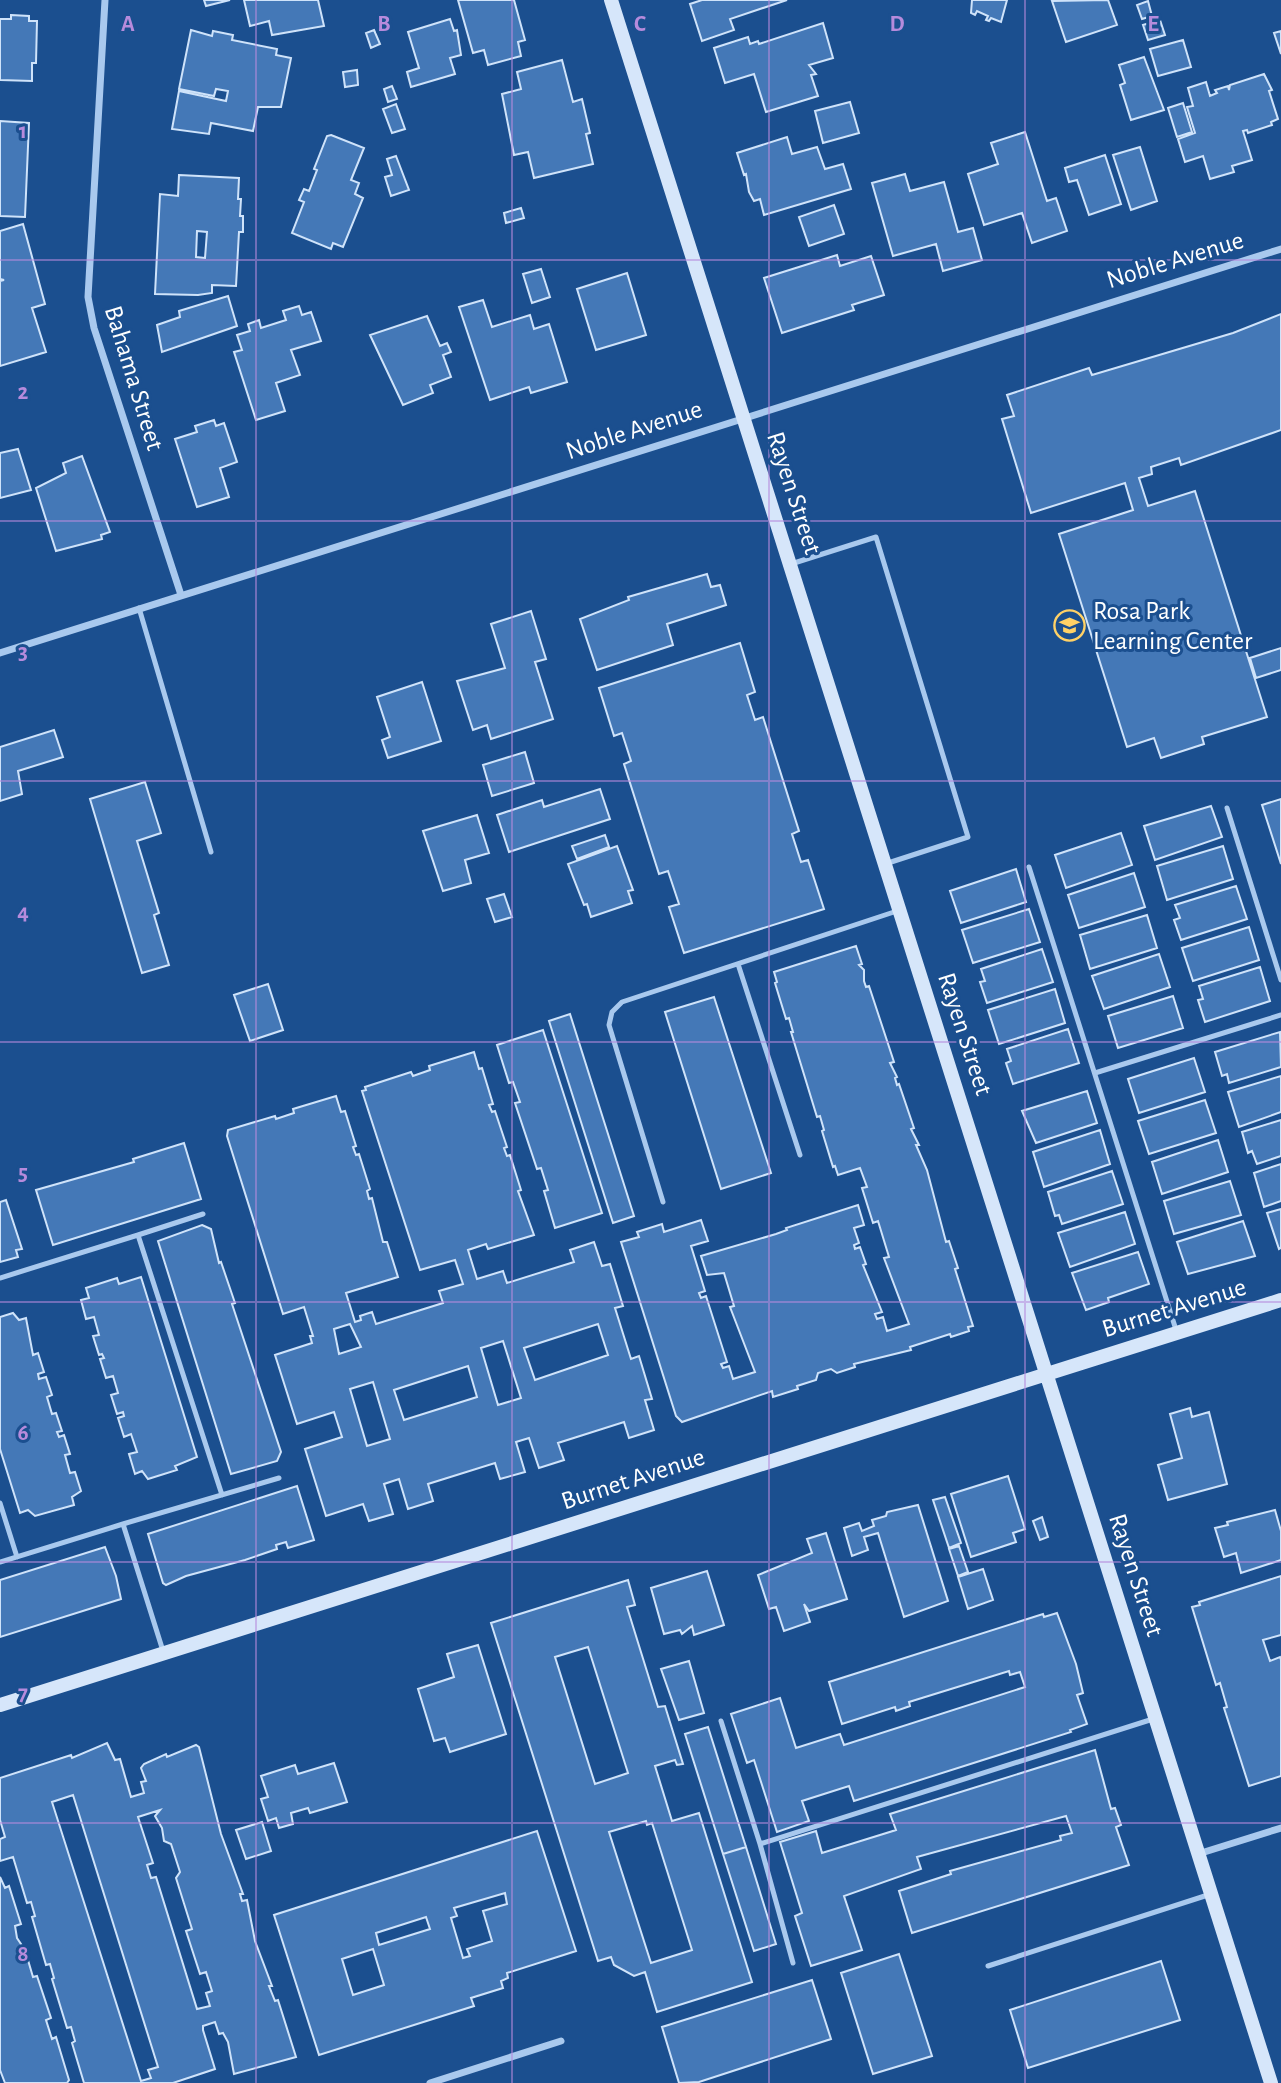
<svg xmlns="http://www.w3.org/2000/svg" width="1281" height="2083" font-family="'Alegreya Sans',sans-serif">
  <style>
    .building { fill: #4478b7; stroke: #cfe3fa; stroke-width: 2; fill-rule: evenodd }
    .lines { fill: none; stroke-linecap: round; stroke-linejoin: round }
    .lane { stroke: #a9c9ee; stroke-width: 5 }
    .street { stroke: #a9c9ee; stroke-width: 7 }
    .secondary { stroke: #d6e6fa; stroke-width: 14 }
    .grid { fill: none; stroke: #b68bdc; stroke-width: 2; stroke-opacity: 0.55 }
    .labels { text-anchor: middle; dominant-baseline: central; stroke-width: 6; stroke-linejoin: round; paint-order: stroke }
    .street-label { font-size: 26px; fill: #fff; stroke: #1b4f8f }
    .poi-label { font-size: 26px; fill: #fff; stroke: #1b4f8f; text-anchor: start }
    .grid-label { font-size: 23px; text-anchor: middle; font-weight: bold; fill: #b68bdc; stroke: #1b4f8f; stroke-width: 6; stroke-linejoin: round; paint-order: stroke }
  </style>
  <rect width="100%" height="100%" fill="#1b4f8f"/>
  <path class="building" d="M204,0H230L206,6Z
    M244,0H318L324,26L272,35L269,21L250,26Z
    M458,0H514L525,40L518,42L521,56L488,65L484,50L473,53Z
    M702,0H787L730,19L734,30L702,41L690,4Z
    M972,0H1007L1001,22L991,18L989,21L986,20L988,16L977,11L975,15L971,13Z
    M1108,0L1117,25L1066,42L1052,1Z
    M1148,1L1152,16L1142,19L1137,5Z
    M11,15L29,16V21H37L36,63H32V81L0,80V19H11Z
    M450,19L454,31L457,30L461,55L450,58L455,74L411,87L407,72L419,68L408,32Z
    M1160,20L1165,35L1148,40L1143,25Z
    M823,23L833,58L809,65L816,74L811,75L818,96L766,112L754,74L725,83L714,48L748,37L750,44L758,41L759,44Z
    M191,30L212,36L213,31L233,35L232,40L277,49L276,55L291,58L281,107H258L253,131L211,123L209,134L172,129L179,91L226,101L228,91L216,89L214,96L179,89Z
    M374,30L380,44L371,48L366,33Z
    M1281,31V54L1274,33Z
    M1183,40L1191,67L1158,76L1150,49Z
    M1144,57L1164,110L1131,120L1120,85L1125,83L1119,65Z
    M562,60L573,102L582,99L590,133L586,134L593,164L534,178L528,152L514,155L502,94L521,89L517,72Z
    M357,70L358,85L345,87L343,72Z
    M1264,74L1272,90L1269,91L1278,119L1271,122L1272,125L1248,133L1247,130L1243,131L1252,160L1232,166L1234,172L1210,179L1203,156L1185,162L1178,139L1195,133L1187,107L1193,106L1188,88L1206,82L1210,96L1217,93L1215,90L1228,86L1229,90L1230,85Z
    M392,86L397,99L388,102L384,89Z
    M850,102L859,133L823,143L815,111Z
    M1183,103L1192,132L1177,137L1168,108Z
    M396,104L405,129L392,133L383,109Z
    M0,121L29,123L25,217L0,216Z
    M1025,132L1047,201L1056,198L1067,231L1032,243L1022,213L984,225L968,174L998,164L991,143Z
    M331,135L364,148L351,180L359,183L355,194L363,198L343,247L333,243L331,249L292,233L304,202L299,200L304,189L309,191L317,170L314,169L327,136Z
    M787,137L792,154L817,147L825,169L843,164L851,189L764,215L760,199L754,201L749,192L746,174L744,175L737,153Z
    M1140,147L1157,201L1131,210L1113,155Z
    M1105,155L1121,204L1089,215L1077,180L1069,182L1065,168Z
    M396,156L409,190L391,196L385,177L392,175L387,159Z
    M905,174L910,191L944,182L958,232L973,228L982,260L943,271L936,244L893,256L872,183Z
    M179,175L239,178L238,199H241L240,216H243V232H239L236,286L212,285V293L198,295L155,294L160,194L178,196ZM197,231L207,232L205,258L196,257Z
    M834,205L844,234L809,246L799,217Z
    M521,208L524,218L506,223L504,213Z
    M23,224L45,304L32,308L46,352L0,366V281L4,280L0,279V231Z
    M837,255L840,266L871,256L884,295L852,305L854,310L782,333L764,278Z
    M541,269L550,297L532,303L523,274Z
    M627,273L646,335L596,350L577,289Z
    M228,296L237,326L162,352L157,325L180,317L179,311Z
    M483,300L492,327L530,315L534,329L549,324L567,382L531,393L529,387L490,400L459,307Z
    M299,306L302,315L311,312L321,341L291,350L300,375L276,383L285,411L256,420L234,352L242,350L237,335L250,331L248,324L259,320L261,328L286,320L283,311Z
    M1281,314V430L1181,465L1179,458L1151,467L1152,474L1139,478L1148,506L1195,491L1267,717L1202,737L1204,744L1161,758L1154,738L1127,747L1059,534L1133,510L1125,483L1031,513L1002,419L1014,416L1007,395L1089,368L1092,375L1233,333Z
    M427,316L440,346L447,343L451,352L443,355L451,377L430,385L433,393L403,405L370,335Z
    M214,420L216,426L224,423L237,462L220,468L229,497L197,507L175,439L197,432L195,426Z
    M18,449L31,490L0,498V453Z
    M82,456L110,532L101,535L102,539L56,551L36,488L66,473L63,463Z
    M707,574L711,587L720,585L726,605L667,624L673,645L597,670L580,619L629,600L628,597Z
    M531,611L546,659L535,662L553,719L491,739L487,725L473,730L457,681L505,668L491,624Z
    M740,643L755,692L747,695L755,720L763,717L799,831L792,834L801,862L808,860L824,909L684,953L669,907L679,904L668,871L659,874L624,764L631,761L622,733L614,736L599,688Z
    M1281,648V670L1256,678L1250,658Z
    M422,682L441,741L388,758L382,740L390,737L377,697Z
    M54,730L63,757L18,771L22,794L0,801V747Z
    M525,752L534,783L492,796L483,765Z
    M145,782L161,833L137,841L159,913L154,915L169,965L142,973L90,799Z
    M600,789L610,819L509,852L497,815L542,800L544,807Z
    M1281,799V864L1262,805Z
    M1211,806L1222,837L1155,860L1144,826Z
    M477,815L489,853L465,860L471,883L443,891L423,831Z
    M1121,833L1132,865L1066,888L1055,855Z
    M605,835L609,847L577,859L572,846Z
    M617,846L633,890L628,891L632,903L591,917L587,904L584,905L568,864Z
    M1223,846L1233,879L1167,900L1157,866Z
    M1016,869L1026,902L961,923L950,891Z
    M1134,873L1145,907L1079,928L1068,895Z
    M1236,886L1247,919L1181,940L1174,920L1180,918L1175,905Z
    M504,894L512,917L495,922L487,899Z
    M1029,909L1040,942L973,963L962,930Z
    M1147,915L1157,948L1090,969L1080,935Z
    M1249,927L1259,960L1193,981L1182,948Z
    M856,946L862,964L859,965L864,970V981L866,987L869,986L894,1062L890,1063L897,1077L895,1078L897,1085L899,1084L914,1128L911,1129L919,1145H916L927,1170L946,1242L949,1241L958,1268L955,1269L973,1326L968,1327L969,1331L951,1337L950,1334L910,1347L911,1350L854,1364L855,1367L837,1373L831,1369L818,1373L816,1380L797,1386L798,1389L773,1397L772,1391L682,1422L676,1416L621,1242L639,1237L637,1232L662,1224L664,1232L701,1220L708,1241L691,1246L705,1291L699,1293L701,1298L706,1296L727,1362L721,1364L723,1368L729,1366L733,1379L755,1372L730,1307L734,1306L724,1273L707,1275L701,1256L776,1234L787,1230L786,1228L858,1205L864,1225L854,1228L859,1243L854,1245L855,1249L860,1247L866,1264L863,1265L882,1312L875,1314L877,1319L883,1317L887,1331L909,1324L884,1258L889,1257L878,1221L873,1223L862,1188L867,1187L860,1168L838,1175L835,1166L833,1167L822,1131L824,1130L820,1116L817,1117L791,1032H793L789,1018L786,1019L775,983L777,982L774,972Z
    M1042,949L1053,982L987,1003L980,982L985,981L981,969Z
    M1159,954L1170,987L1104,1009L1092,976Z
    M1260,967L1270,1001L1205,1022L1198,1000L1203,999L1199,986Z
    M268,984L283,1030L250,1041L234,995Z
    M1055,989L1065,1023L999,1044L988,1010Z
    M1173,996L1183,1028L1118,1048L1108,1016Z
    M714,997L771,1173L721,1189L665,1012Z
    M570,1014L634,1216L613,1223L549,1021Z
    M1068,1029L1079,1063L1013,1084L1006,1063L1011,1061L1007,1049Z
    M543,1030L602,1213L555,1228L544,1191L548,1190L541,1168L537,1169L515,1103L520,1102L513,1082L509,1083L497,1045Z
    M1280,1032L1281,1067L1229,1083L1227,1074L1222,1076L1215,1052Z
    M474,1052L479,1069L482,1068L493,1104L489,1105L492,1112L495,1111L507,1147L504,1148L507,1156L510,1155L521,1190L518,1191L534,1235L488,1249L486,1244L468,1250L477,1279L503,1271L507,1283L574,1262L570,1250L594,1242L602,1266L610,1264L623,1306L615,1308L631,1359L639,1356L652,1399L645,1400L654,1430L629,1438L624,1422L558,1443L564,1460L539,1468L529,1438L516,1442L525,1472L500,1479L495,1463L428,1484L433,1501L408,1509L399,1479L384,1484L393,1514L369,1521L363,1504L326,1516L305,1449L342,1437L334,1412L297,1424L275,1355L312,1343L310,1336H313L304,1307L283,1314L227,1136L228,1130L275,1116L276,1119L294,1113L293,1109L336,1096L341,1112L345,1111L356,1146L353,1147L356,1155L359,1154L370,1189L367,1191L369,1199L372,1198L383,1242H387L398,1277L346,1293L355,1322L361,1320L360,1316L372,1312L376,1324L443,1303L439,1291L463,1284L455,1260L420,1270L362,1091L366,1090L365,1087L411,1072L413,1076L430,1070L429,1066ZM350,1324L361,1347L339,1354L334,1329ZM598,1324L608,1355L535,1380L524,1348ZM503,1341L521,1398L498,1405L481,1348ZM468,1366L477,1397L404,1420L394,1390ZM373,1382L390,1439L367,1446L350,1389Z
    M1194,1058L1205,1092L1139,1113L1128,1079Z
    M1281,1076V1112L1239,1127L1228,1092Z
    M1087,1091L1097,1123L1036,1143L1022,1111Z
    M1205,1100L1216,1133L1149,1154L1138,1121Z
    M1281,1120V1156L1257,1164L1252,1151L1248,1153L1242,1132Z
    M1100,1130L1110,1164L1044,1187L1033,1152Z
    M1218,1140L1228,1172L1162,1194L1152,1162Z
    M184,1143L201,1199L53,1245L36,1190L134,1162L133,1159Z
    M1281,1164V1201L1264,1207L1254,1173Z
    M1112,1171L1123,1204L1062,1224L1059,1215L1055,1216L1048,1192Z
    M1230,1181L1241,1215L1174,1234L1164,1201Z
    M6,1200L22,1249L16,1250L18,1257L0,1262V1202Z
    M1281,1209V1248L1279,1249L1267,1213Z
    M1125,1212L1135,1244L1070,1267L1058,1233Z
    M1243,1221L1255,1256L1188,1274L1177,1242Z
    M202,1225L211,1229L219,1263L221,1262L235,1303L232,1304L281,1452L277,1461L231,1474L158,1241Z
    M1138,1252L1149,1284L1108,1298L1109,1302L1086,1310L1072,1273Z
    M141,1277L197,1457L175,1466L177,1470L148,1479L142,1471L135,1474L129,1454L137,1452L131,1434L124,1437L118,1418L124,1416L123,1412L117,1414L111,1395L118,1393L113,1376L106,1378L100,1359L104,1358L102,1354L99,1355L93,1336L99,1335L94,1317L86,1319L81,1300L89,1298L86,1288L117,1278L119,1284Z
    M13,1313L19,1320L26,1318L33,1355L38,1353L44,1372L38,1374L39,1379L46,1377L52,1395L47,1397L52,1414L56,1413L62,1431L57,1432L59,1437L64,1435L70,1454L65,1455L70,1473L75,1472L81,1491L72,1497L74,1505L35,1516L28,1510L20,1513L0,1449V1317Z
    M1190,1408L1192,1417L1209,1412L1227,1484L1168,1500L1158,1465L1182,1458L1170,1414Z
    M1008,1476L1025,1529L1013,1533L1016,1542L971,1557L951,1494Z
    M297,1486L314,1540L288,1548L286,1542L276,1545L277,1549L245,1560L186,1576L166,1585L163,1583L148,1534Z
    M945,1497L961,1543L949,1548L933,1500Z
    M918,1505L948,1601L904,1617L878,1533L864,1537L868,1550L852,1556L844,1528L859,1523L862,1531L874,1526L872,1520L886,1516L887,1512Z
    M1275,1510L1281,1531V1560L1241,1573L1236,1553L1224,1557L1215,1528L1228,1525L1227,1522Z
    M1042,1517L1048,1537L1040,1540L1033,1521Z
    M826,1533L847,1599L809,1611L804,1604L810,1622L784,1631L776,1607L769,1609L758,1575L812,1553L807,1539Z
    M959,1546L968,1572L958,1576L949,1549Z
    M105,1547L116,1576L121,1599L0,1637V1580Z
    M983,1569L993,1600L968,1609L958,1577Z
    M707,1571L724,1625L694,1635L692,1626L682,1634L680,1630L664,1634L651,1588Z
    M1281,1576V1635L1263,1640L1270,1661L1280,1657L1281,1660V1776L1249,1786L1224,1708L1227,1707L1220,1683L1216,1685L1192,1607L1200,1605L1199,1602Z
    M628,1580L635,1605L627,1607L658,1707L665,1706L683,1764L677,1765L675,1760L655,1766L672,1821L699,1813L752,1982L657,2012L645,1972L634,1976L614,1965L611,1957L598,1961L491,1623ZM588,1647L628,1773L595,1784L555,1657ZM646,1821L647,1825L652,1823L692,1950L651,1963L609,1832Z
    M1057,1613L1076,1664L1083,1693L1077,1695L1087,1724L1070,1730L1071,1732L854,1801L849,1786L802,1801L809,1821L777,1832L754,1760L747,1763L731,1714L780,1698L796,1748L840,1734L844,1745L1025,1687L1020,1672L1010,1675L1009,1671L909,1702L910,1706L896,1711L895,1707L842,1724L829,1682L1043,1614L1044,1617Z
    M478,1645L506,1734L450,1752L445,1738L434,1741L418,1689L454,1677L447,1654Z
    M689,1661L704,1713L679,1720L661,1669Z
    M708,1727L746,1847L723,1854L685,1734Z
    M107,1743L115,1760L120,1759L131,1797L144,1793L141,1782L146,1781L141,1768L144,1764L166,1754L167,1757L196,1745L199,1747L221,1834L243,1894H240L242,1901L247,1900L255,1941L272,1986H269L275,2001L278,2000L296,2057L234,2074L228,2042L223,2033L219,2034L215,2022L203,2026V2030L215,2069L173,2083H84L72,2043L75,2041L71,2027L67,2028L52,1979L54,1978L50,1964L46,1965L32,1917L35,1916L31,1902L27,1903L13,1857L0,1861V1839L5,1837L0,1820V1778L71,1755L72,1758ZM73,1795L158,2067L148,2070L151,2078L141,2081L52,1802ZM160,1810L155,1816L162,1828L164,1841L171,1844L180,1872L176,1878L192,1929L186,1931L200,1974L206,1972L212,1991L206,1993L210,2006L197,2009L156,1877L151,1878L147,1865L153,1863L138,1817Z
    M1095,1750L1111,1809L1115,1808L1121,1825L1116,1827L1129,1865L912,1933L899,1891L951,1874L950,1871L1061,1840L1060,1836L1072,1833L1066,1816L917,1857L921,1869L844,1896L862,1950L811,1966L795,1916L802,1913L780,1842L816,1831L822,1853L896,1830L890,1814Z
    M334,1763L347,1802L310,1813L308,1808L291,1813L293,1824L279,1828L276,1818L268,1821L261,1799L268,1797L261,1776L295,1765L298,1774Z
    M262,1822L271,1851L246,1859L236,1830Z
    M537,1831L576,1951L507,1973L508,1978L501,1981L503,1988L471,1998L474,2006L319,2055L274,1915ZM505,1893L507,1904L483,1911L492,1941L467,1949L470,1956L463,1958L451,1918L457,1916L454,1908ZM426,1917L430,1929L379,1945L376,1933ZM373,1949L384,1985L353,1995L342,1959Z
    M746,1847L776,1944L754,1951L723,1854Z
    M0,1877L5,1888L9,1886L21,1924L15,1926L17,1938L25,1950L33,1977L37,1976L51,2018L46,2020L52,2039L56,2037L69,2080L67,2083H5L0,2070Z
    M899,1954L932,2056L873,2074L841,1973Z
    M1161,1961L1180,2020L1028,2068L1010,2010Z
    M812,1980L831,2039L699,2082L679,2083L662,2027Z"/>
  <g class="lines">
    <path class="lane" d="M791,564L876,537L968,837L885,864
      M139,608L211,852
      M1227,808L1281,980
      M1029,867L1177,1333
      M738,964L800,1155
      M1095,1073L1281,1015
      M663,1202L609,1025L612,1012L622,1002L897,911
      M138,1235L203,1214
      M0,1278L138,1235L222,1495
      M0,1503L17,1557
      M123,1524L279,1478
      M0,1562L123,1524L163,1651
      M721,1721L760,1844
      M793,1963L760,1844L1153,1719
      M988,1966L1211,1894"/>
    <path class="street" d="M105,0L88,297L94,328L181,595
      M0,653L1281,249
      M1198,1854L1281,1828
      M430,2083L561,2041"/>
    <path class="secondary" d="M611,0L1271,2083
      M0,1705L1281,1300"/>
  </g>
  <path class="grid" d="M256,0V2083M512,0V2083M769,0V2083M1025,0V2083M0,260H1281M0,521H1281M0,781H1281M0,1042H1281M0,1302H1281M0,1562H1281M0,1823H1281"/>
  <defs>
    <symbol id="school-ring" viewBox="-11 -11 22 22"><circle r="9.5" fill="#1b4f8f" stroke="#ffd166" stroke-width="1.5"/><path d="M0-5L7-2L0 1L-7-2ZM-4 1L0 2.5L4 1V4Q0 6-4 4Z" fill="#ffd166"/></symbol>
  </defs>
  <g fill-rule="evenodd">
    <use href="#school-ring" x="1052" y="608" width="35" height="35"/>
  </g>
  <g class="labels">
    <g class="street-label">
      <text transform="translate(1175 260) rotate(-17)">Noble Avenue</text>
      <text transform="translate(134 378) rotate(73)">Bahama Street</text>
      <text transform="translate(634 430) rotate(-18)">Noble Avenue</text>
      <text transform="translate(794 493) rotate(72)">Rayen Street</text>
      <text transform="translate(965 1034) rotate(72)">Rayen Street</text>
      <text transform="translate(1174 1308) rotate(-17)">Burnet Avenue</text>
      <text transform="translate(633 1479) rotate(-18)">Burnet Avenue</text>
      <text transform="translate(1136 1575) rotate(72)">Rayen Street</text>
    </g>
    <g class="poi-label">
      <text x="1093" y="611">Rosa Park<tspan x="1093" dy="30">Learning Center</tspan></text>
    </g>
  </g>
  <g class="grid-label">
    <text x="128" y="31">A</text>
    <text x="384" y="31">B</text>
    <text x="640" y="31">C</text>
    <text x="897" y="31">D</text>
    <text x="1153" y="31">E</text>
    <text x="23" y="138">1</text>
    <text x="23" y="399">2</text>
    <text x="23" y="659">3</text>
    <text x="23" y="919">4</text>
    <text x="23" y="1180">5</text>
    <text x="23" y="1440">6</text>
    <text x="23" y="1700">7</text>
    <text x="23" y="1961">8</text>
  </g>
</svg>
